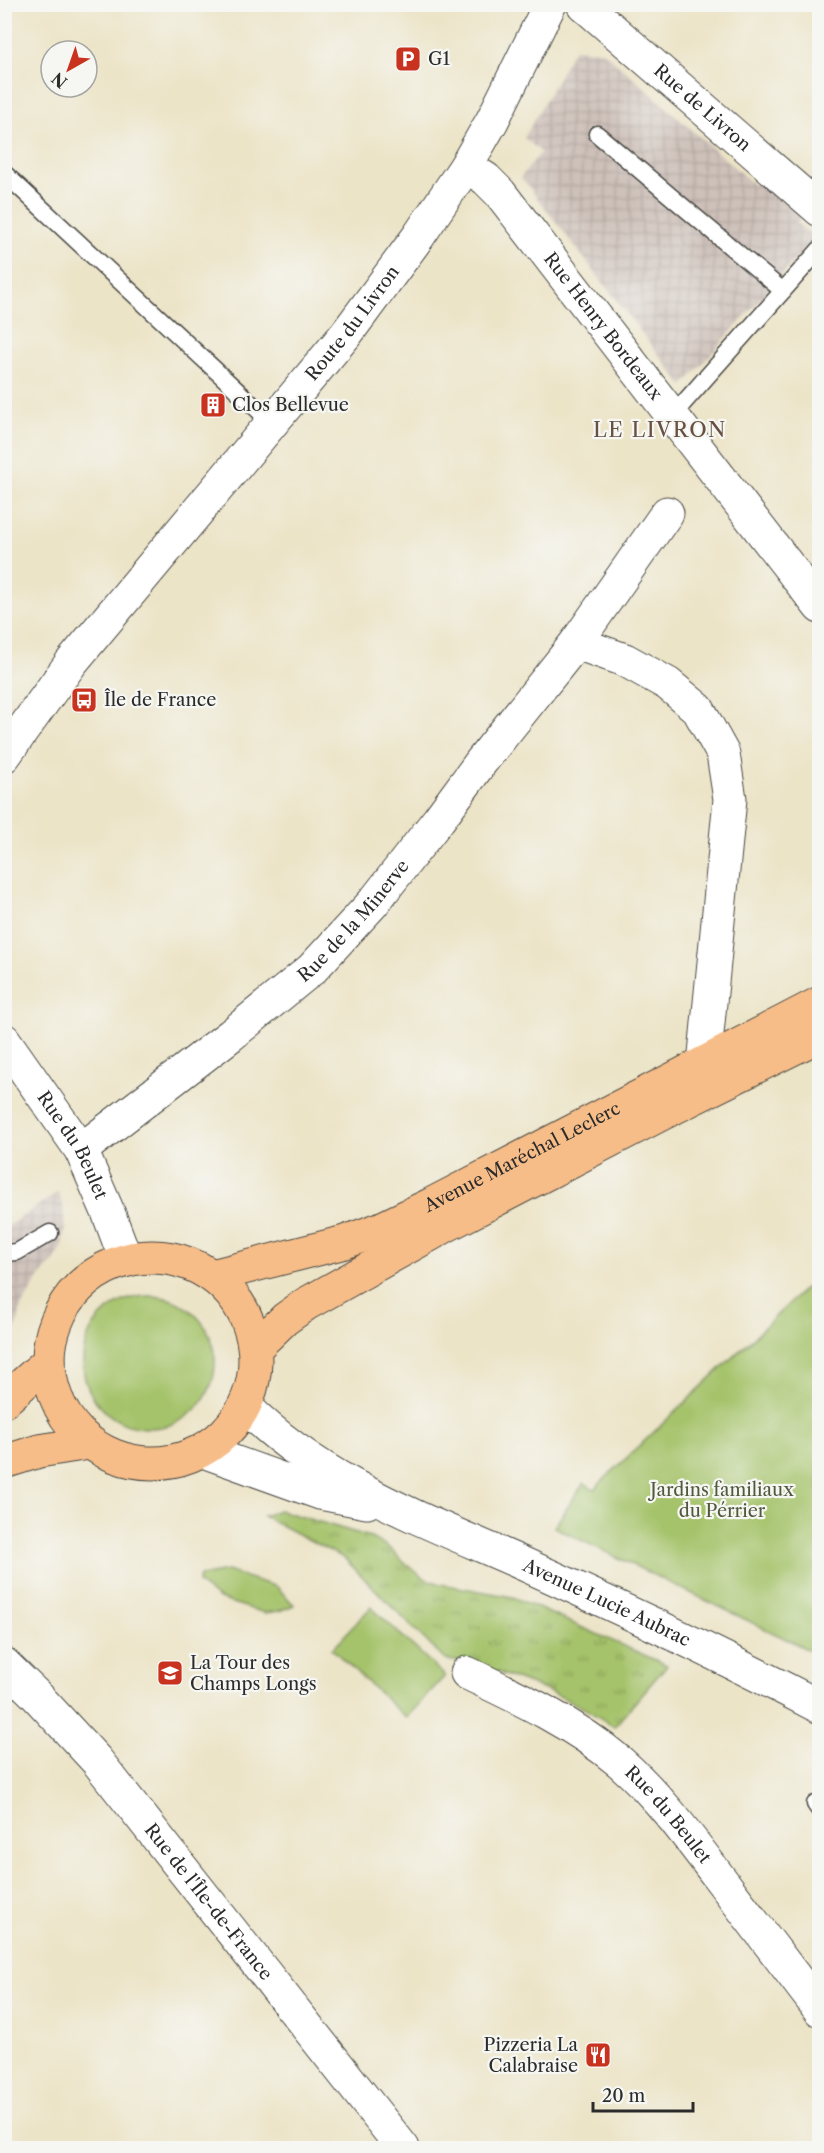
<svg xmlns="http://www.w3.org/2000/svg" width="824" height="2153" font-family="'Libre Caslon Text',serif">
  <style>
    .industrial { fill: url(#industrial-grid) }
    .grass { fill: url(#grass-tufts); stroke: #68774b; stroke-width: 1.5 }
    .green { fill: #a5c36b; stroke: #68774b; stroke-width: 1.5 }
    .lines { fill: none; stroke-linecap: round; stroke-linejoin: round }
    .service-casing { stroke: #484742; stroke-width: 19 }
    .minor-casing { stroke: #484742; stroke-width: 35 }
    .tertiary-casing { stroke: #484742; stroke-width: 35 }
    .primary-casing { stroke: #484742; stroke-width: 35 }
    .service { stroke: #fff; stroke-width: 16 }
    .minor { stroke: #fff; stroke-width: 33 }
    .tertiary { stroke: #fff; stroke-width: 33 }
    .primary { stroke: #f7bd88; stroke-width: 33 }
    .labels { text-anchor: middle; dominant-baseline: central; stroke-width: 4.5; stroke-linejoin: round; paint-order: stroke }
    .poi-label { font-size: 18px; fill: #2b2b2b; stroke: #f6f6f2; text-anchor: start }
    .street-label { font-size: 18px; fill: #2b2b2b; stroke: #f6f6f2 }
    .park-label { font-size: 18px; fill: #50593e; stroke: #f6f6f2 }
    .quarter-label { font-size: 21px; letter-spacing: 1.5px; fill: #685142; stroke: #f6f6f2 }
  </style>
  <defs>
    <pattern id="industrial-grid" width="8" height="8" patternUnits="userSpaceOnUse" patternTransform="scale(1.5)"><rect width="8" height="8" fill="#cec1ba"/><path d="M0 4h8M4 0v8" fill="none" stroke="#b1a6a0"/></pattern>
    <pattern id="grass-tufts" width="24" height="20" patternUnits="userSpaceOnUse" patternTransform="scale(1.5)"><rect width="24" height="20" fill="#a5c36b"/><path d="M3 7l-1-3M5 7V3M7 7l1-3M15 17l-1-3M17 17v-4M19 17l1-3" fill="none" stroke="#879f58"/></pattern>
  </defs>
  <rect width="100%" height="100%" fill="#f6f6f2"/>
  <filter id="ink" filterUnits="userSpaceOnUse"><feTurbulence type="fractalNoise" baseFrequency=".0167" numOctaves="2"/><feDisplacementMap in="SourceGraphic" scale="12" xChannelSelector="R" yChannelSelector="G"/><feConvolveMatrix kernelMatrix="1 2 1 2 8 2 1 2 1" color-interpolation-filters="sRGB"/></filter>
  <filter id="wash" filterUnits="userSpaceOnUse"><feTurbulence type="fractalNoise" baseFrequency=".008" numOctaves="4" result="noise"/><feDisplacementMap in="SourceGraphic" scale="24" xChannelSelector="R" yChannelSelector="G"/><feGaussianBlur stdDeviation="1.35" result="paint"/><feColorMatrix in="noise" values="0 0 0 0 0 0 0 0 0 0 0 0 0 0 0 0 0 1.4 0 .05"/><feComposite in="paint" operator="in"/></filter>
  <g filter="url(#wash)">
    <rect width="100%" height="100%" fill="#ece4c7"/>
    <path class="industrial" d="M574,49L603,51L754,185L763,176L804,213L796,222L815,238L683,386L521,177L541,152L524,138Z
      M58,1192L63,1206L65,1230L62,1245L55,1260L41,1275L21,1307L18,1321L5,1355V1228Z"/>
    <path class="grass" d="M279,1510L367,1536L387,1546L407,1565L426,1579L441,1584L513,1597L667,1665L614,1727C579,1702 540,1687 499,1673C481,1667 464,1661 445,1660L344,1558L263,1516Z"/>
    <path class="green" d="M819,1275V1655L554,1527L584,1483L594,1489Z
      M83 1362a66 66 0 1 1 132 0a66 66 0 1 1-132 0Z
      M227,1571L277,1587L294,1605L279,1611L265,1613L219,1599L198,1583L200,1576Z
      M371,1607L445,1676L406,1718L332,1649Z"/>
  </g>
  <g filter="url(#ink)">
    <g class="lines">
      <defs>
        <path id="service" d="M597,134L783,291
          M4,173L272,423
          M672,416L820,249
          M4,1253L17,1252L50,1233
          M815,1804L820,1811"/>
        <g id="minor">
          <path id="s1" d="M583,4L820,210"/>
          <path id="s2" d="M466,166L486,179L500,193L820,607"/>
          <path d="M576,643L667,513"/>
          <path id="s3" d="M81,1150L231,1035L312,969L373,903L439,819L481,762L576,643L625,660L668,684L698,709L723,754L730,799L704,1064"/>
          <path id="s4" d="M4,1664L36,1695L97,1761L403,2148"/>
          <path id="s5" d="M467,1673C520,1698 575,1724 620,1762C658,1795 688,1836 718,1876C752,1921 786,1965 820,2010"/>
        </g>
        <g id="tertiary">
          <path id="s6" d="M4,756L71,663L347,333L418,237L466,166L492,121L550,4"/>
          <path id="s7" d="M4,1040L81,1150L108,1212L126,1260"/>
          <path id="s8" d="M245,1406C323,1485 430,1522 528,1566C627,1611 724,1657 820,1707"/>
          <path d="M203,1451L320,1493L367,1502"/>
        </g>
        <g id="primary">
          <circle cx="152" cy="1360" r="103"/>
          <path id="s9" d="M212,1276L345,1242L380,1229L432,1204L820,1003"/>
          <path d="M255,1348L285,1319L306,1304L447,1225L665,1112L820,1035"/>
          <path d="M4,1401L49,1361"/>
          <path d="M4,1462L39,1451L89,1443"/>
        </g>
      </defs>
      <use href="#service" class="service-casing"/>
      <use href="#minor" class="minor-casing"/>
      <use href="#tertiary" class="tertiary-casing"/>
      <use href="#primary" class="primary-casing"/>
      <use href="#service" class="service"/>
      <use href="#minor" class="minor"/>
      <use href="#tertiary" class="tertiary"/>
      <use href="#primary" class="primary"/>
    </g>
  </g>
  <defs>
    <symbol id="parking-square" viewBox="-11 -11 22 22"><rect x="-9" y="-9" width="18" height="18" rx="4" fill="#c8321e" stroke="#f6f6f2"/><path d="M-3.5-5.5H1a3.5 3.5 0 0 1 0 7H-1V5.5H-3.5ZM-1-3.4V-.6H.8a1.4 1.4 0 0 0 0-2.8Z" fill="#fff"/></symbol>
    <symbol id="building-square" viewBox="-11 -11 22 22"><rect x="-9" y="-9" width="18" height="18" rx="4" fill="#c8321e" stroke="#f6f6f2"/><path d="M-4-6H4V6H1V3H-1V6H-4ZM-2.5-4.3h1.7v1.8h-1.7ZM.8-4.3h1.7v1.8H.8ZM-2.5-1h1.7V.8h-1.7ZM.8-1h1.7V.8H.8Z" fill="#fff"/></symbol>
    <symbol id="bus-square" viewBox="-11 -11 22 22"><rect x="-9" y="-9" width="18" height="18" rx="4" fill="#c8321e" stroke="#f6f6f2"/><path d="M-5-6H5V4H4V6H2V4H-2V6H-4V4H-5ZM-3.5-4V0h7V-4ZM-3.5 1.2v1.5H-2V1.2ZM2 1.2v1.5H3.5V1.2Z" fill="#fff"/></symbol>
    <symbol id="school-square" viewBox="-11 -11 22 22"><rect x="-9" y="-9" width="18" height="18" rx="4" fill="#c8321e" stroke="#f6f6f2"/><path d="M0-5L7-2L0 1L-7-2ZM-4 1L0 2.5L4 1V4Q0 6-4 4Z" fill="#fff"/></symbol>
    <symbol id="restaurant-square" viewBox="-11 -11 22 22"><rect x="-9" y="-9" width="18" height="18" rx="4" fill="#c8321e" stroke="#f6f6f2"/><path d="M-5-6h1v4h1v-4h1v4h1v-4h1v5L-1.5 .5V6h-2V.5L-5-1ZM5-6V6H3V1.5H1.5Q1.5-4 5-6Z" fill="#fff"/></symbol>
  </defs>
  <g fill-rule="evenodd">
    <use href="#parking-square" x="393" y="44" width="30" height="30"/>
    <use href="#building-square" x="198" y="390" width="30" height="30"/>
    <use href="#bus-square" x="69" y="685" width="30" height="30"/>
    <use href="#school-square" x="155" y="1658" width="30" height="30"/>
    <use href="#restaurant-square" x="583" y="2040" width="30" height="30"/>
  </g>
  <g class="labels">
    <g class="poi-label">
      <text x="428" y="59">G1</text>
      <text x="232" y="405">Clos Bellevue</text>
      <text x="104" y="700">Île de France</text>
      <text x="190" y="1663">La Tour des<tspan x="190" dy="21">Champs Longs</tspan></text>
      <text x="578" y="2045" text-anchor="end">Pizzeria La<tspan x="578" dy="21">Calabraise</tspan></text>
    </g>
    <g class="street-label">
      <text stroke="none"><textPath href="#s1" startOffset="158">Rue de Livron</textPath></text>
      <text stroke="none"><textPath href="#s6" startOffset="556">Route du Livron</textPath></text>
      <text stroke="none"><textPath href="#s2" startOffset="212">Rue Henry Bordeaux</textPath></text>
      <text stroke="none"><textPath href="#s3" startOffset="357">Rue de la Minerve</textPath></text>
      <text stroke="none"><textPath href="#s7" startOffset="126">Rue du Beulet</textPath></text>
      <text stroke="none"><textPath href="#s9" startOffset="334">Avenue Maréchal Leclerc</textPath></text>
      <text stroke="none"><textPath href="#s8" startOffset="414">Avenue Lucie Aubrac</textPath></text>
      <text stroke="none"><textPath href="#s5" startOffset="249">Rue du Beulet</textPath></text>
      <text stroke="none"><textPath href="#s4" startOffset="314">Rue de l'Île-de-France</textPath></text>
    </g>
    <g class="park-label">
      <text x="722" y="1490">Jardins familiaux<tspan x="722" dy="21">du Pérrier</tspan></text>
    </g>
    <g class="quarter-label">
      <text x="660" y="429">LE LIVRON</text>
    </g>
  </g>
  <rect width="824" height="2153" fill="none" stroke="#f6f6f2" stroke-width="24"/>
  <g transform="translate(69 69) rotate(220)"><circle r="28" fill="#f6f6f2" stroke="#a5a5a2" stroke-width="1.5"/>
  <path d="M0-4.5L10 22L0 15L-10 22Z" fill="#c8321e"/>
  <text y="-9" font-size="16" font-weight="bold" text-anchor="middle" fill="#2b2b2b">N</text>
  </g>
  <path d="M593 2102v9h100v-9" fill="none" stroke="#2b2b2b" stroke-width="3"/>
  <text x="602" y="2102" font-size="18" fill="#2b2b2b" stroke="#f6f6f2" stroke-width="4.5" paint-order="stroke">20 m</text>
</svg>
